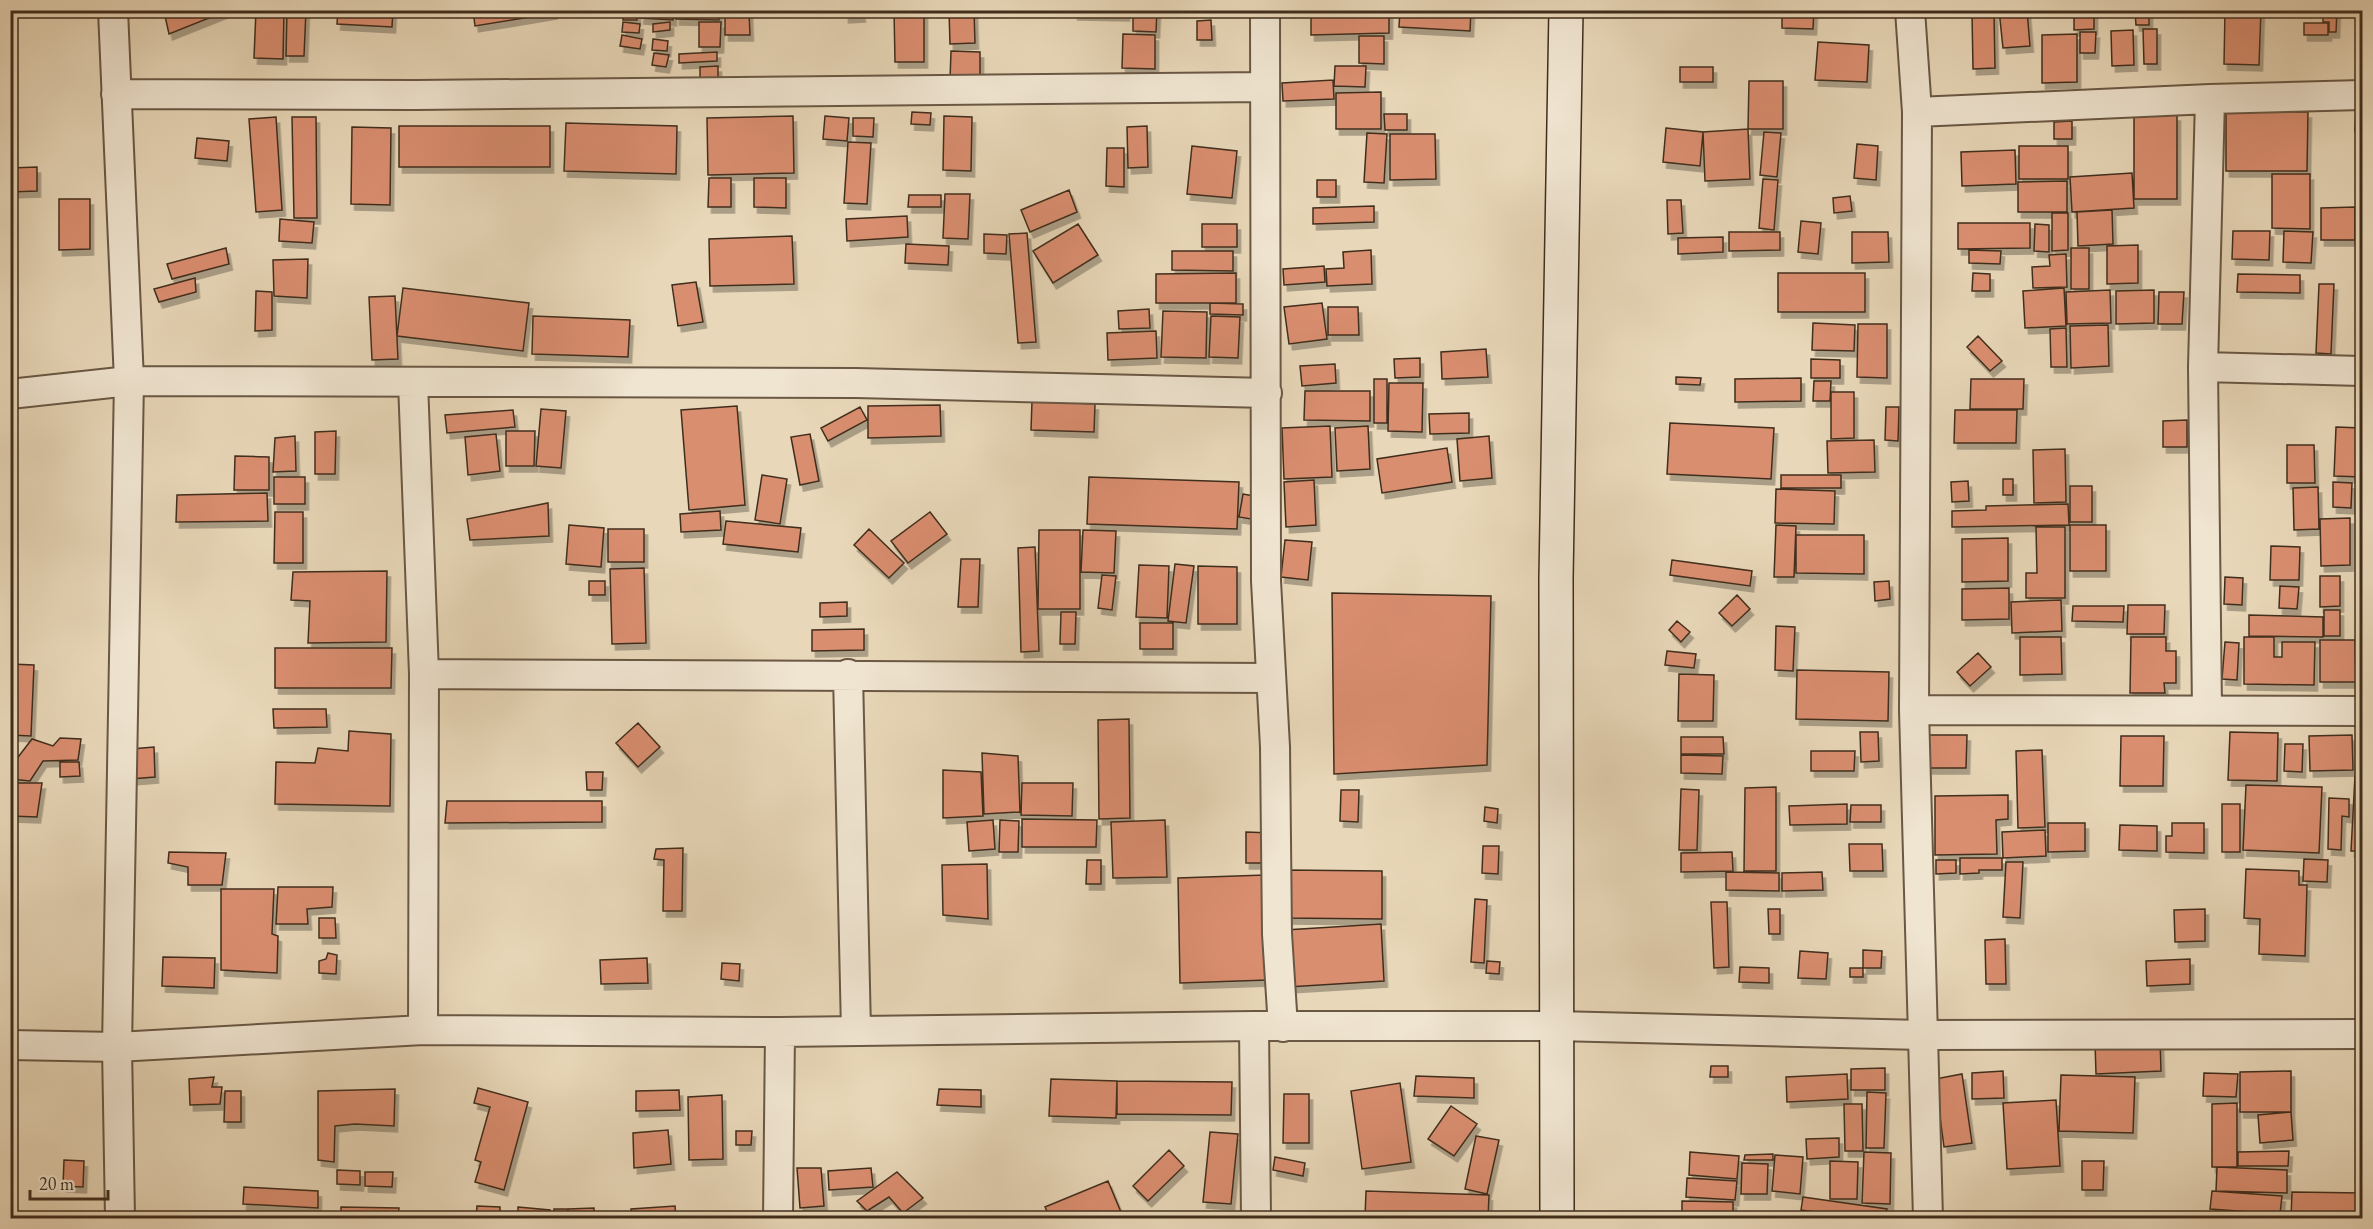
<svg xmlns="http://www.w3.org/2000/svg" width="2373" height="1229" font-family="'EB Garamond',serif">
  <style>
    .building { fill: #da8e70; stroke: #402e1d; stroke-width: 1.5; filter: url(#shadow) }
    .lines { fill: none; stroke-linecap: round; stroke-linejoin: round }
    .street-casing { stroke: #6a5844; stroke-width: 32 }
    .secondary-casing { stroke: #402e1d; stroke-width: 36 }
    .street { stroke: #f0e5d1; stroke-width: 28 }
    .secondary { stroke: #f0e5d1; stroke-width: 33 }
  </style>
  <defs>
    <filter id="shadow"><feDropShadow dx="3.5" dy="6" stdDeviation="0" flood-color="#0004"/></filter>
  </defs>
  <rect width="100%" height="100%" fill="#e8d7b8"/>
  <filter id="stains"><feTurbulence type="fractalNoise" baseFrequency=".00333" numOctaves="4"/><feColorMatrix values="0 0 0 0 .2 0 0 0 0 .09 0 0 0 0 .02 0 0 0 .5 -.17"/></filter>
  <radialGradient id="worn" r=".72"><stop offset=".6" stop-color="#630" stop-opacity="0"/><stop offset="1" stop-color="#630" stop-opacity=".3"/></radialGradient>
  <path class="building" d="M185,10H229L169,34L165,16Z
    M256,10H284L283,59L254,58Z
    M287,10H306L304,56H286Z
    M338,10H393L392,27L337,24Z
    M473,10H553L554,13L475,26Z
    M623,10H637V20H623Z
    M641,10H673V20L640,18Z
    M676,10H719V20L676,19Z
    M845,10H861L862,16L845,17Z
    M894,10H924V62H895Z
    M949,10H974L975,43L950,44Z
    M1075,10H1126V15L1074,14Z
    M1133,10H1157L1156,32L1133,31Z
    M1311,10H1389V33L1311,35Z
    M1400,10H1471L1470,31L1399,27Z
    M1782,10H1814L1813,29L1782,28Z
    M1999,10H2027L2030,46L2003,48Z
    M2074,10H2094V29L2074,30Z
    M2225,10H2261L2259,65L2224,64Z
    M2323,10H2337L2336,32H2329V22H2323Z
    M749,12L750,35H725V13Z
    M2135,12H2149V25H2136Z
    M1972,14H1994L1995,68L1973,69Z
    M1211,20L1212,40H1197V21Z
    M623,22L640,24L639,33L622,32Z
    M670,22V30L653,32V24Z
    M699,22H721L720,47H699Z
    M2304,23H2328V35H2304Z
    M2143,29H2157V64H2144Z
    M2133,30L2134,65L2112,66L2111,31Z
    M2080,32H2096L2095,53H2080Z
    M1123,34L1155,35V69L1122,68Z
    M2077,34V82L2042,83V35Z
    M622,35L642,39L640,49L620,46Z
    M1359,36H1384V64L1359,63Z
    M653,39L668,41L667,51L652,50Z
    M1818,42L1869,45L1867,82L1815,80Z
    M951,51L980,52V80H950Z
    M717,52V61L679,63V54Z
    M654,53L669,55L666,67L652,65Z
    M718,66V78H700V67Z
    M1335,66H1366L1365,87L1334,86Z
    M1680,67H1713V82H1680Z
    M1333,80L1334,99L1283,101L1282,83Z
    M1749,81H1783V129H1748Z
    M1381,92V129H1336V93Z
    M2356,110L2362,111V131H2355Z
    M912,112L931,113L930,125L911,124Z
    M2226,112H2308L2307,171H2226Z
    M1384,114H1407V130H1385Z
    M2134,115H2177V199H2134Z
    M793,116L794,173L708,175L707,118Z
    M825,116L849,118L847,141L823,139Z
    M944,116L972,117L971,171L943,170Z
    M276,117L282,210L256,212L249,119Z
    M292,117H316L317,218H294Z
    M853,118H874L873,137L853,136Z
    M2072,121V139H2054V122Z
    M566,123L677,126L676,174L564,171Z
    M399,126H550V167H399Z
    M1147,126L1148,167L1128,168L1127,127Z
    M352,127L391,128L390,205L351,204Z
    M1666,128L1703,132L1700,166L1663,162Z
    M1748,129L1750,179L1705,181L1703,132Z
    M1764,132L1781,133L1777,177L1760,175Z
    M1367,133L1387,134L1384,183L1364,182Z
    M1390,134H1435L1436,179L1390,180Z
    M197,138L229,141L227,161L195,158Z
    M848,142L871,143L867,204L844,203Z
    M1857,144L1878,146L1876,180L1854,178Z
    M1192,146L1237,151L1232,198L1187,194Z
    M2019,146H2068V179H2019Z
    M1107,148H1124V187L1106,186Z
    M2015,150L2016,184L1962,186L1961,152Z
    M37,167V191L10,192V168Z
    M2132,173L2134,208L2072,212L2070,177Z
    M2272,174H2310V229L2272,228Z
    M709,178H731V207H708Z
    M754,178H786V208L754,207Z
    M1763,179L1778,180L1774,230L1759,228Z
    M1317,180H1336V197H1317Z
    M2067,181V212H2018V182Z
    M1069,190L1077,212L1030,232L1021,210Z
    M945,194H970L968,239L943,238Z
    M909,195H941V207H908Z
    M1850,196L1852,211L1834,213L1833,198Z
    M59,199H90V249L59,250Z
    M1667,200H1681L1683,233L1668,234Z
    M1374,206V222L1313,224V208Z
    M2355,207V240H2321V208Z
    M2112,210L2113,244L2078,246L2077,212Z
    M2052,213H2068V250L2052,251Z
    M907,216L908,237L847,241L846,219Z
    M280,219L314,222L312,243L279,241Z
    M1801,221L1821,223L1818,254L1798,252Z
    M1958,223H2030V248L1958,249Z
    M1078,224L1098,255L1053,283L1033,251Z
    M1202,224H1237V247H1202Z
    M2035,224L2049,225V252L2034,251Z
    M2233,231H2270L2269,260L2232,259Z
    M2284,231L2313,232L2311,263L2283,262Z
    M1729,232H1780V250L1729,251Z
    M1852,232H1888L1889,262L1852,263Z
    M1027,233L1036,342L1018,343L1009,234Z
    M984,234L1007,235L1006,254L984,253Z
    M792,236L794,284L710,286L709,239Z
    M1723,237V252L1678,254V238Z
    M906,244L949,246L948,265L905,263Z
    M2138,245V283L2107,284V246Z
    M226,248L229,264L172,279L167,264Z
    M2071,248H2089V289H2071Z
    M1371,250L1372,284L1327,286L1326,269L1344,268L1343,252Z
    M1969,250L2001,251L2000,264L1969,263Z
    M1172,251H1233V271L1172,270Z
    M2066,254L2067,287L2033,288L2032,267L2050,266L2049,255Z
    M308,259L307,298L274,296L273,260Z
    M1324,266L1325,282L1284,285L1283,269Z
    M1236,273V303H1156V274Z
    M1778,273H1865V312H1778Z
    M1973,273L1990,274V291H1972Z
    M2238,274L2300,275V293L2237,292Z
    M195,278L196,292L159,302L154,289Z
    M696,282L703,322L678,326L672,285Z
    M2319,284H2334L2331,354L2316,353Z
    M403,288L529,303L523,351L397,336Z
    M2064,288L2066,326L2025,328L2023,291Z
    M2110,290L2111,323L2067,324L2066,292Z
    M2154,290V323L2116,324V291Z
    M256,291L272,292V330L255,331Z
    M2159,292H2184L2182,324H2158Z
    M395,296L398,359L372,360L369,297Z
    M1210,303L1243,304V315L1210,314Z
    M1322,303L1327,339L1289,344L1284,307Z
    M1328,307H1358L1359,335H1328Z
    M1149,309L1150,328L1119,329L1118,311Z
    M1163,311L1207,312L1206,358L1161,357Z
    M533,316L630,320L628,357L532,354Z
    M1211,316L1240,317L1238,358L1209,357Z
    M1813,323L1855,325L1854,351L1812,350Z
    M1858,324H1887V378L1857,377Z
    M2108,325L2109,366L2071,368L2070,326Z
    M2066,328L2067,367H2051L2050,329Z
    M1156,331L1157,358L1108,360L1107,333Z
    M1978,336L2002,361L1990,371L1967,347Z
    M1486,349L1488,377L1442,379L1441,352Z
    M1420,358V377L1395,378L1394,359Z
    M1811,359L1840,360V378H1811Z
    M1335,364L1336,383L1302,386L1300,366Z
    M1676,377L1701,378L1700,385L1676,384Z
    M1801,378V401L1735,402V379Z
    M1374,379H1387V423H1374Z
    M1971,379H2024L2023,409H1970Z
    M1814,381H1831L1830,401H1813Z
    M1389,383H1423L1422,432L1388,431Z
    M1305,391H1370V421L1304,420Z
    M1831,392H1854V438L1831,439Z
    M1032,401L1095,404L1094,432L1031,430Z
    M940,405L941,436L868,438V406Z
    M737,406L745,505L689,510L681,410Z
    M860,407L867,420L828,441L821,428Z
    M1886,407H1899L1898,441L1885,440Z
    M541,409L566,411L561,468L536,466Z
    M513,410L515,427L447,433L445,415Z
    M1955,410H2017L2016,443H1954Z
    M1469,413V433L1430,434L1429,414Z
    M2187,420V447H2163V421Z
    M1670,423L1774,428L1771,479L1667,474Z
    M1330,426L1332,477L1284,479L1282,428Z
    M1368,426L1370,469L1337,471L1335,428Z
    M2336,427L2362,428V477L2334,476Z
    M336,431L335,474H315V432Z
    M506,431H535L534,466H506Z
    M496,434L500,471L468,475L465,437Z
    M810,434L819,481L800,485L791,437Z
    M295,436L296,471L273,472L275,438Z
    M1489,436L1492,478L1460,481L1457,439Z
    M1874,440L1875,472L1828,473L1827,441Z
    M2287,445H2314L2315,483H2287Z
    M1447,448L1452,482L1382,493L1377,459Z
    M2065,449L2066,502L2034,503L2033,450Z
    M235,456L269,457V490H234Z
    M762,475L787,479L780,524L755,520Z
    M1781,475H1841V488H1781Z
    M274,477H305V504H274Z
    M1089,477L1239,482L1237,529L1087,524Z
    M2003,479H2013V495H2003Z
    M1314,480L1316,525L1286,527L1284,482Z
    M1968,481L1969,501L1952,502L1951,482Z
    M2333,482L2352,483L2351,508L2333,507Z
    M2070,486H2092V522H2070Z
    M2318,487L2319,529L2294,530L2293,488Z
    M1776,489L1835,491L1834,524L1775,523Z
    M267,493L268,521L176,522L177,495Z
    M1243,494L1254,496L1251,519L1239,517Z
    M548,503L549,536L470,540L467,519Z
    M2068,504L2069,525L1952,527V511L1986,510V506Z
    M720,511L721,530L681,532L680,514Z
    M275,512H303V563H274Z
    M930,512L947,534L908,563L891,541Z
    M2350,518V565L2321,566L2320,519Z
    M726,521L801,528L798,552L723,544Z
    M569,525L604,528L601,567L566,564Z
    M1776,525L1796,526L1794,577H1774Z
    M2070,525H2106V571H2070Z
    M2036,527H2065V598H2026V573H2037Z
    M608,529H644V562H608Z
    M869,529L904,563L889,578L854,545Z
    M1039,530H1080V609H1038Z
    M1083,530L1116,531L1114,573L1081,572Z
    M1796,535H1864V574L1796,573Z
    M2008,538V581L1962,582V539Z
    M1285,540L1312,542L1308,580L1281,577Z
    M2271,546L2300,547L2299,580H2270Z
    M1035,547L1039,651L1021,652L1018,548Z
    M961,559H980L978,607H958Z
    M1672,560L1752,571L1750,586L1670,575Z
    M1175,564L1194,566L1186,623L1168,621Z
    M1139,565L1169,566L1167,618L1136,617Z
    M1198,566L1237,567V624H1198Z
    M644,568L646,643L612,644L610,569Z
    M387,571L386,642L308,643L310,601L291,600L293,572Z
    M2358,574H2362V614H2357Z
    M1102,575L1116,576L1112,610L1098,608Z
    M2320,576H2340V606L2320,607Z
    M2225,577L2243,578L2242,605L2224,604Z
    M589,581H605V595H589Z
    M1889,581L1890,599L1875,601L1874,582Z
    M2280,586L2299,587L2297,609L2279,608Z
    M2009,588V619L1962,620V589Z
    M1332,593L1491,596L1487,765L1334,774Z
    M1737,595L1750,609L1732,626L1719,613Z
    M2061,600L2062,631L2012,633L2011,602Z
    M847,602V616L820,617V603Z
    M2128,605H2165L2164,634H2127Z
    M2073,606H2124L2123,622L2072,621Z
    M2324,610H2340V636H2324Z
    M1061,612H1076L1075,644H1060Z
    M2249,615L2323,617V637L2249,636Z
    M2359,616H2362V649H2358Z
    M1677,621L1690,632L1681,642L1669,630Z
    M1140,623H1173V649H1140Z
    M1776,626L1795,627L1793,671L1775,670Z
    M864,629V650L812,651V630Z
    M2020,637H2061L2062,674L2020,675Z
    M2131,637H2166V651H2176V683H2164L2165,693H2130Z
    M2244,637H2274V657H2282V642H2315L2314,685L2244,684Z
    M2320,640H2355L2356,682H2320Z
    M2225,642L2239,643L2237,680L2222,679Z
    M275,648H392L391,688H275Z
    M1667,651L1696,654L1694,668L1665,665Z
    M1978,653L1991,667L1970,686L1957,672Z
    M10,664L34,665L31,736L10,735Z
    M1797,670L1889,672L1888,721L1796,719Z
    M1679,674L1714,675L1713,721H1678Z
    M273,709H326L327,727L274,728Z
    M1129,719L1130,818L1099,819L1098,720Z
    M638,723L660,747L638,767L616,743Z
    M349,731L391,734L390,806L275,804L276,762L315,763L318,748L348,751Z
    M1860,732H1878L1879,761L1861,762Z
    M2230,732L2278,733L2277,781L2228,780Z
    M1925,735H1967L1966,768H1925Z
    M2352,735L2353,770L2310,771L2309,736Z
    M2121,736H2164L2163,786H2120Z
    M1681,737H1723L1724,754H1681Z
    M60,738L81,739L78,760L43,761L30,781L10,779L12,765L32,739L53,746Z
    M2285,744H2303L2302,772L2284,771Z
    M154,747L155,777L131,779V749Z
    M2042,750L2045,827L2018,828L2016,751Z
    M1811,751H1855L1854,771H1811Z
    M982,753L1018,756L1020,812L984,814Z
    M1681,755L1723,756L1722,774L1681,773Z
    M60,762H79L80,776L60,777Z
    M2360,765H2362V851H2351L2355,776H2360Z
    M943,770L981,772L983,816L943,818Z
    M586,772H603L602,790H587Z
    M10,783H42L37,817L10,816Z
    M1022,783H1073L1072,816L1021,815Z
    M2246,785L2322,787L2319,853L2243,850Z
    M1776,787V871H1744L1745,788Z
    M1681,789L1699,790L1697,850H1679Z
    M1341,790H1359L1358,822L1340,821Z
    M2008,795V819L1996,820L1997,854L1935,855V796Z
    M2329,798L2349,799V817L2342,816L2341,850L2328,849Z
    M447,801H602V822L445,823Z
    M1847,804V824L1790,825L1789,806Z
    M2222,804H2240V852H2222Z
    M1851,805H1881V822H1850Z
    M1485,807L1498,809L1497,823L1484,821Z
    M1022,819L1097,820L1096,847H1022Z
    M993,820L995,849L969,851L967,822Z
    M1000,820L1019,821L1018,852H999Z
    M1165,820L1167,877L1113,878L1111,822Z
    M2048,823H2085V851L2048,852Z
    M2172,823H2204V853L2166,852V836H2172Z
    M2120,825L2157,826V851L2119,850Z
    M2045,830L2046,856L2003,858L2002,832Z
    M1246,832L1271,833L1270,863H1246Z
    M1849,844H1882L1883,871H1850Z
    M1483,846H1499L1498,874L1482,873Z
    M683,848L682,911H663L664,860L654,859L656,849Z
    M169,852L226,853L222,885H188V867L168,863Z
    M1732,852L1733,871L1681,872V853Z
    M1960,858H2002V870H1979V873L1960,874Z
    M2304,859L2328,860L2327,882L2303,881Z
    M1087,860H1101V884H1086Z
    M1936,860H1956V873L1936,874Z
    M2006,862H2023L2020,918L2003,917Z
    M987,864L988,919L943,915L942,865Z
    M2246,869L2299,871V885H2307L2305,956L2259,954L2260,919L2244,918Z
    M1285,870L1382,871V919L1284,918Z
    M1726,872L1779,873V891L1726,890Z
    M1822,872L1823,890L1782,891V873Z
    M1265,875L1268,980L1180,983L1178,878Z
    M278,887H333L332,907L307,909L308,924H276Z
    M221,889H274L272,934L278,936L277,973L221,970Z
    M1475,899L1487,900L1484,963L1471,962Z
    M1711,902H1727L1729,967L1714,968Z
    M1768,909H1780V934H1769Z
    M2205,909V941L2175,942L2174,910Z
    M319,918H335L336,938H319Z
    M1381,924L1384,981L1288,987L1285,930Z
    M2005,939L2006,984H1986L1985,940Z
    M1863,950L1882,951L1881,968H1863Z
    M1800,951L1828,953L1826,979L1798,978Z
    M328,953L337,955L336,974L319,973V961L326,959Z
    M163,957L215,958L214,988L162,986Z
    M647,958L648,983L601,984L600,960Z
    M2190,959V984L2147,986L2146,961Z
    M1487,961L1500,962L1499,974L1486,973Z
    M722,963L740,964L739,981L721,979Z
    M1740,967L1769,968V983L1739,982Z
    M1850,968H1863V977H1850Z
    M2160,1039L2161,1071L2096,1074L2095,1042Z
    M1711,1066H1728V1077H1710Z
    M1885,1068V1090H1851V1069Z
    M2003,1071L2004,1098L1972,1099V1073Z
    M2291,1071V1112H2240V1072Z
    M2204,1073L2238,1074L2236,1097L2203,1096Z
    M1847,1074L1848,1099L1787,1102L1786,1077Z
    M1962,1074L1972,1143L1944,1147L1935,1079Z
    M2061,1075L2135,1077L2133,1133L2059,1131Z
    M1416,1076L1474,1078V1098L1414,1096Z
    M214,1077L212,1087H222L220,1104L190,1105L189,1079Z
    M1051,1079L1117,1081L1116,1118L1049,1116Z
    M1117,1081L1232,1082L1231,1115L1117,1114Z
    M1400,1083L1411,1162L1362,1169L1351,1091Z
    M478,1088L528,1102L504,1190L475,1182L481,1162L475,1160L490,1107L474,1103Z
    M395,1089L394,1126L355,1124L335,1126L334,1162L318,1160V1091Z
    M939,1089L981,1090V1107L937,1105Z
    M679,1090L680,1110L636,1111V1091Z
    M225,1091H241V1122H224Z
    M1867,1092L1886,1093L1884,1148H1866Z
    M1284,1094H1309V1143H1283Z
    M722,1095L723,1159L689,1160L688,1097Z
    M2056,1100L2060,1166L2007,1169L2003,1103Z
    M2237,1103V1167H2212V1104Z
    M1844,1104H1862L1863,1151H1845Z
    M1451,1106L1477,1124L1454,1156L1428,1139Z
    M2291,1112L2293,1140L2260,1143L2258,1115Z
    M668,1130L671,1164L634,1168L633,1133Z
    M736,1131H752L751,1145H736Z
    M1210,1132L1238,1134L1231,1204L1203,1202Z
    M1476,1136L1499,1140L1487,1194L1465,1189Z
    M1839,1138V1157L1807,1159L1806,1139Z
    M1169,1150L1184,1166L1148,1201L1133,1186Z
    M2289,1151L2288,1166H2238V1152Z
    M1690,1152L1739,1156L1737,1179L1689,1175Z
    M1864,1152L1891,1153L1890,1204L1862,1203Z
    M1773,1154V1160H1744L1745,1155Z
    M1775,1155L1803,1157L1800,1194L1772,1191Z
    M1275,1157L1305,1163L1303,1176L1273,1170Z
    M64,1160L84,1161L83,1187L63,1186Z
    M1830,1161L1858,1162L1857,1199H1830Z
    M2082,1161H2104L2103,1190H2082Z
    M1742,1163L1768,1164L1767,1194H1741Z
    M2217,1167L2287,1170V1193L2216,1191Z
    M797,1168H821L824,1206L800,1208Z
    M871,1168L873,1187L829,1190L828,1171Z
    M337,1170L360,1171V1185L337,1184Z
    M365,1172H393L392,1187L365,1186Z
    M897,1172L923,1198L903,1213L889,1197L867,1211L857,1201Z
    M1687,1178L1737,1181L1735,1200L1686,1197Z
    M1108,1181L1123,1217L1050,1218L1045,1207Z
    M244,1187L318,1191V1208L243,1204Z
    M1366,1191L1489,1195L1488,1218H1365Z
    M2212,1191L2282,1196L2280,1214L2210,1209Z
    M2292,1192L2362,1193V1218H2291Z
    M1803,1197L1887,1209L1885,1218H1856L1801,1210Z
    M1682,1201L1733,1202V1215H1682Z
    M477,1206L500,1207V1218H476Z
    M675,1206L676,1218H632L631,1209Z
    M341,1207L399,1208L398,1218H341Z
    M518,1207L550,1210L549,1218H518Z
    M594,1208V1218H568V1209Z
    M554,1209H568V1218H554Z
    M2067,1215L2108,1216V1218H2067Z"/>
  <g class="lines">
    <defs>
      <path id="street" d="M113,10L129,381L117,1047L120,1218
        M1265,10L1266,581L1275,747L1277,934L1283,1027
        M1910,10L1917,112L1914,710L1928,1218
        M116,94L415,95L1265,87
        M1917,112L2210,99L2362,95
        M2203,367L2362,371
        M413,382L424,674L423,1030
        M10,394L129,381L856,383L1267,393
        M424,674L1271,678
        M848,674L856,1031
        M2207,709L2203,367L2210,99
        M1914,710L2362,711
        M1254,1026L1256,1218
        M10,1045L117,1047L423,1030L780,1032L1254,1026H1556L1922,1035L2362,1034
        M778,1218L780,1032"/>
      <path id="secondary" d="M1557,1218L1556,578L1566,10"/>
    </defs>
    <use href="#street" class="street-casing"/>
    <use href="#secondary" class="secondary-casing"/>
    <use href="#street" class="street"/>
    <use href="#secondary" class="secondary"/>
  </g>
  <rect width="2373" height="1229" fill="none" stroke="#e8d7b8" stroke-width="36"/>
  <rect x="12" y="12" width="2349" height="1205" fill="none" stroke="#402e1d" stroke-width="3"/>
  <rect x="18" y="18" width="2337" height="1193" fill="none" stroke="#402e1d" stroke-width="1.5"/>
  <path d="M30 1190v9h78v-9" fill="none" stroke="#402e1d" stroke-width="3"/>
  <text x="39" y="1190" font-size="18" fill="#402e1d" stroke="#f0e5d1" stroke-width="4.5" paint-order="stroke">20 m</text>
  <rect width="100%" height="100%" filter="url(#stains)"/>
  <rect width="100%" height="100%" fill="url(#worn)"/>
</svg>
